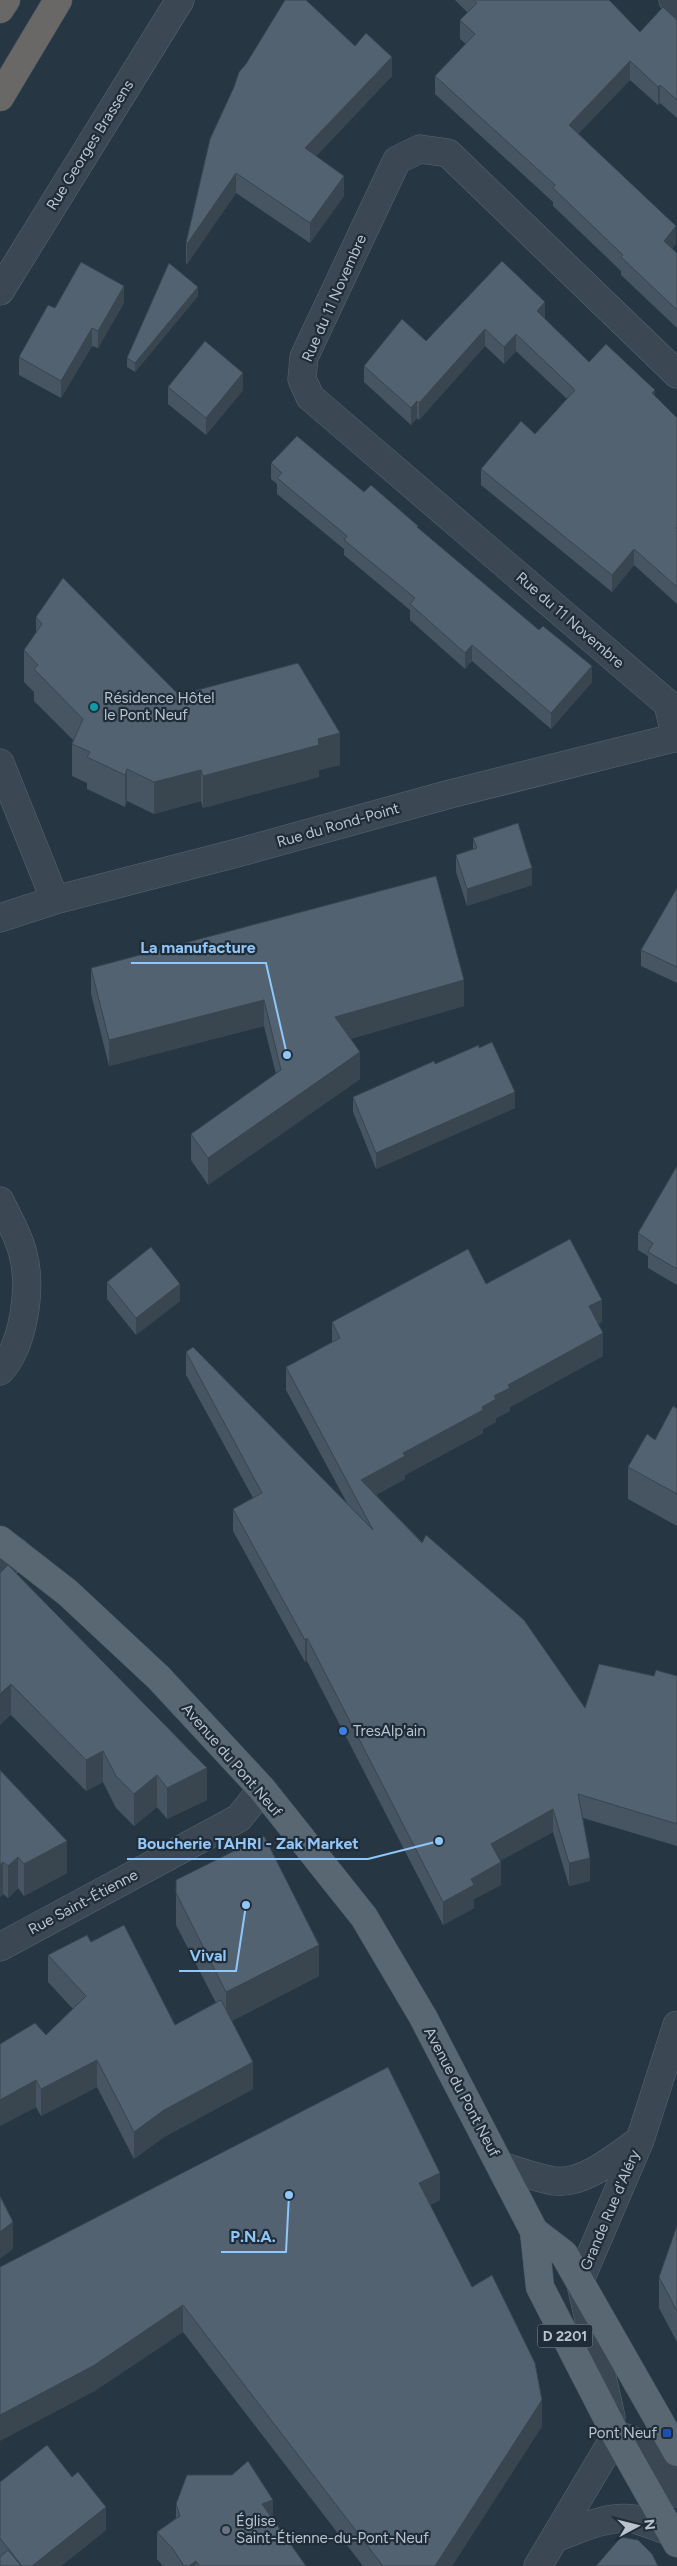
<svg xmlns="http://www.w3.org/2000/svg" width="677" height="2566" font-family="Figtree,sans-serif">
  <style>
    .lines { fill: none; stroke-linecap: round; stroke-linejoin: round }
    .minor-casing { stroke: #596670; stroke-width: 29 }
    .tertiary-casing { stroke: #596670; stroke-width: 29 }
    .primary-casing { stroke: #48545f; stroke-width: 29 }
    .trunk-casing { stroke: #46535d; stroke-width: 29 }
    .minor { stroke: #3b4853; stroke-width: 28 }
    .tertiary { stroke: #3b4853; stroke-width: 28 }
    .primary { stroke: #596773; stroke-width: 28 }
    .trunk { stroke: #696866; stroke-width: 28 }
    .wall { fill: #475461 }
    .shaded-wall { fill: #39454f }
    .building { fill: #526271; stroke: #39454f }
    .culture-dot { fill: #0f9aa8; stroke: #202d38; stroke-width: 2 }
    .shop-dot { fill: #3f7fe0; stroke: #202d38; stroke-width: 2 }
    .transit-dot { fill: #1a4fb4; stroke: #202d38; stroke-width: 2 }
    .worship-dot { fill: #6b7280; stroke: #202d38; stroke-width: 2 }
    .labels { text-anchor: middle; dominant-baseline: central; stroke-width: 4.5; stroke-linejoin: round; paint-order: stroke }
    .shield { fill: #202d38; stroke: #8a96a0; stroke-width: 1 }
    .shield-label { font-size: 14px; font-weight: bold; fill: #b8c3cd }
    .street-label { font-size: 15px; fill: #b8c3cd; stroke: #202d38 }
    .poi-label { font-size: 15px; fill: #b8c3cd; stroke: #202d38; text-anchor: start }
    .leader { fill: none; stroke: #90c7fa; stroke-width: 2 }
    .callout-dot { fill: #90c7fa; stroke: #202d38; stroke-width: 2 }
    .callout-label { font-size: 16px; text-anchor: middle; font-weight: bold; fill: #90c7fa; stroke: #202d38; stroke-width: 4.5; stroke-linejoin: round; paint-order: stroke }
  </style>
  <rect width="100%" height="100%" fill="#263743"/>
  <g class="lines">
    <defs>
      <path id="minor" d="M673,0L677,4
        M0,291L180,0
        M676,738L668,704L310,397L302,379L304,357L397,160L420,149L448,153L677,374
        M0,763L55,900
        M0,918L55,900L237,853L450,794L677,737
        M0,1201C8,1218 19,1236 23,1254C32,1288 24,1345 0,1371
        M0,1570L16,1552
        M0,1947L239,1818L262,1789
        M555,2538C580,2529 607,2515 634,2519C647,2522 659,2528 672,2532
        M538,2566L616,2435C657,2446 658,2459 677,2493"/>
      <path id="tertiary" d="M501,2166C518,2171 536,2178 554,2181C584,2185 617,2156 640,2140
        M611,2417L580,2280L640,2140L677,2025"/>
      <path id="primary" d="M0,1540L68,1593L159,1678L262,1789L364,1917L423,2017L534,2231L540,2287L616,2435L677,2543
        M534,2231L564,2254L677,2452"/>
      <path id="trunk" d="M0,9L6,0
        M0,97L58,0"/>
    </defs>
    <use href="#minor" class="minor-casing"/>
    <use href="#tertiary" class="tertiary-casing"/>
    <use href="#primary" class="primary-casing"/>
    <use href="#trunk" class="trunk-casing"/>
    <use href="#minor" class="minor"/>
    <use href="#tertiary" class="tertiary"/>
    <use href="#primary" class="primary"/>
    <use href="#trunk" class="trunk"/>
  </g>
  <path class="wall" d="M455,0H609L640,32L677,20V118L660,103L658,105L630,80L578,134L676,244L672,249L677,253V328L621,275V271L553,206V202L435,94V76L466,44L460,39V20L468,13Z
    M355,46L392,76L316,156L344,196L310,243L236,193L187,264L186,263V243L210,139Z
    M502,261L545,319L589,362L655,397L677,418V604L634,565L612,592L481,485V469L535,434L567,399L516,351L504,364L485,346L419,420L417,418L411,425L364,382V366L426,341Z
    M198,296L135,372L127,367V358Z
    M124,303L98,348L92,346L61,398L19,375V357L55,308Z
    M168,387L243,390L206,435L168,404Z
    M271,463L364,492L418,529L592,682L551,729L472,661L465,669L410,620V610L344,555V549L277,494V484L271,479Z
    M36,617L179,695L340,765L319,770V777L203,808L201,801L154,814L127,801L125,807L87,789V783L72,776V744L73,740L34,701V692L24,682V650L36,633Z
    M473,838L532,885L467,906L456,872V855L473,849Z
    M677,888V983L641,966V950Z
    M91,968L464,1006L350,1039L360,1079L208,1185L191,1160V1134L276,1074L264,1026L109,1066L91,994Z
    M479,1048L515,1108L376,1169L353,1112V1097L435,1064Z
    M677,1166V1285L648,1268V1256L638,1250V1233Z
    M107,1282L180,1301L136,1335L107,1299Z
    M486,1284L602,1322L598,1324L603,1356L510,1407V1411L496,1418V1422L483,1429V1433L405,1475V1479L376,1495L585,1708L654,1676H677V1846L583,1818L590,1881L569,1886L553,1832L500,1861L501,1885L474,1899V1908L443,1925L307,1661L305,1662L233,1531V1509L253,1498L186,1375V1352L347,1503L286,1390V1367L332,1343V1322Z
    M677,1409V1526L628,1499V1467L655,1440Z
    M0,1573L207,1800L167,1819L157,1807L134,1826L116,1808L103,1782L86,1791L11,1715Z
    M0,1770L67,1873L24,1896L18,1888L8,1898L3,1894L0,1897Z
    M176,1880L319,1976L232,2021L253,2089L164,2137L134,2159L97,2087L41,2116L36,2107L0,2126L46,2035L73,2009L48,1982V1955L91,1942L175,2025L216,2003L176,1925Z
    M440,2200L430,2205L542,2426L452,2566H363L183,2332L93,2392L0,2267Z
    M677,2226V2342L659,2308V2277Z
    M0,2482L106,2530L61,2566H0Z
    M176,2504L273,2519L306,2566H163L157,2559V2532L176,2518Z"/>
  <path class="shaded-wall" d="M392,57V76L305,168V148Z
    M630,61V80L569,143V125Z
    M660,85V103L658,105V87Z
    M236,173V193L187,264V244Z
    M344,176V196L310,243V223Z
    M676,226V244L664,259V241Z
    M124,286V303L98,348V331Z
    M198,287V296L135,372V363Z
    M545,302V319L537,311Z
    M92,328V346L61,398V381Z
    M485,329V346L419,420V403Z
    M516,334V351L504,364V347Z
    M243,373V390L206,435V418Z
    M655,390V406L652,393Z
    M417,401V418L411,425V408Z
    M634,549V565L612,592V575Z
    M472,645V661L465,669V653Z
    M592,666V682L551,729V713Z
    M340,733V765L319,770V777L203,808V776L318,739Z
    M127,769V801L125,807V775Z
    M201,770V801L154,814V782Z
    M532,868V885L467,906V889Z
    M464,980V1006L335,1043V1017Z
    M264,1000V1026L109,1066V1040Z
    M360,1052V1079L208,1185V1158Z
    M515,1092V1108L376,1169V1153Z
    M180,1284V1301L136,1335V1318Z
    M602,1300V1322L589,1329V1306Z
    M603,1333V1356L510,1407V1411L496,1418V1422L483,1429V1433L405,1475V1479L361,1503V1480L403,1453L482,1407L508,1385Z
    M307,1638V1661L305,1662V1640Z
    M11,1684V1715L0,1725V1694Z
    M103,1751V1782L86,1791V1760Z
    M207,1768V1800L167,1819V1788Z
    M157,1775V1807L134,1826V1794Z
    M553,1809V1832L491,1866V1844Z
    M67,1841V1873L24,1896V1864Z
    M18,1857V1888L8,1898V1866Z
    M590,1858V1881L569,1886V1863Z
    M3,1862V1894L0,1897V1865Z
    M501,1862V1885L474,1899V1908L443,1925V1902L471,1879Z
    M319,1945V1976L226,2024V1992Z
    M97,2060V2087L41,2116V2089Z
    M253,2062V2089L164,2137L134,2159V2132L164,2110Z
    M36,2080V2107L0,2126V2100Z
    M440,2173V2200L419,2210V2183Z
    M13,2222V2249L0,2259V2232Z
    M183,2305V2332L93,2392L0,2441V2415Z
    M542,2400V2426L452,2566H435Z
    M273,2500V2527L262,2504Z
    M106,2507V2530L61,2566H32Z
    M196,2561V2566H189Z"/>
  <path class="building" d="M285,0H306L355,46L366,33L392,57L305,148L344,176L310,223L236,173L187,244L186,243L210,139L234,87L239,72L246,64Z
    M474,0H609L640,32L663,7L677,20V100L660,85L658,87L630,61L569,125L676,226L664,241L677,253V310L621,257L623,255L553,188L555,185L435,76L475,34L460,20L477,3Z
    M502,261L545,302L537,311L589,362L606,344L655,390L652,393L677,418V527L676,528L677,529V587L634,549L612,575L481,469L521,421L535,434L575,390L516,334L504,347L485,329L419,403L417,401L411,408L364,366L402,319L426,341Z
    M81,262L124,286L98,331L92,328L61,381L19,357L48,305L55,308Z
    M169,263L198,287L135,363L127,358Z
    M205,341L243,373L206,418L168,387Z
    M297,436L364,492L371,485L418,526L417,527L539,630L543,626L592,666L551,713L472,645L465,653L410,604L415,598L344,540L347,536L277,478L282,473L271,463Z
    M63,578L179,695L298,663L340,733L318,739L319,745L203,776L201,770L154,782L127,769L125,775L87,757L90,752L72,744L83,719L34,669L38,665L24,650L42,624L36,617Z
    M518,823L532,868L467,889L456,855L477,848L473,838Z
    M436,876L464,980L335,1017L360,1052L208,1158L191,1134L281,1070L264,1000L109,1040L91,968Z
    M677,888V967L641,950Z
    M492,1042L515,1092L376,1153L353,1097L434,1061L435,1064L479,1045V1048Z
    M677,1166V1269L648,1252L653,1243L638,1233Z
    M570,1239L602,1300L589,1306L603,1333L508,1385L510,1388L494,1396L496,1399L482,1407L483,1410L403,1453L405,1456L361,1480L422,1543L426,1535L524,1620L585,1708L599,1664L654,1676L656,1670L677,1676V1824L578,1794L590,1858L569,1863L553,1809L491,1844L501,1862L471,1879L474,1885L443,1902L307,1638L305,1640L233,1509L262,1493L186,1352L193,1347L373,1530L286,1367L340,1338L332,1322L468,1249L486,1284Z
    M151,1247L180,1284L136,1318L107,1282Z
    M673,1406L677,1409V1494L628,1467L647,1434L655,1440Z
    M8,1565L207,1768L167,1788L157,1775L134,1794L116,1776L103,1751L86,1760L11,1684L0,1694V1573Z
    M0,1770L67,1841L24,1864L18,1857L8,1866L3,1862L0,1865Z
    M264,1836L319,1945L226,1992L176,1893V1880Z
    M124,1925L175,2025L221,2000L253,2062L164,2110L134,2132L97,2060L41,2089L36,2080L0,2100V2044L35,2023L46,2035L86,1996L48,1955L87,1935L91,1942Z
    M388,2067L440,2173L419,2183L472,2287L492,2275L535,2363L542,2400L435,2566H383L183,2305L93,2366L0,2415V2267Z
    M0,2196L13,2222L0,2232Z
    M677,2226V2311L659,2277Z
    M47,2445L72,2477L78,2472L106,2507L32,2566H22L0,2538V2482Z
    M248,2461L273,2500L262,2504L306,2566H200L196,2561L189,2566H187L186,2565L184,2566L173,2549L157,2532L180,2516L176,2504L187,2475H232Z
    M621,2537L638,2540L652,2554L658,2566H596Z
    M8,2550L21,2566H0V2557Z"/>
  <circle class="culture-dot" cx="94" cy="707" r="5"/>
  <circle class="shop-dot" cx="343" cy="1731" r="5"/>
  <rect class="transit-dot" x="662" y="2428" width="10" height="10" rx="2.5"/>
  <circle class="worship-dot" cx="226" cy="2530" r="5"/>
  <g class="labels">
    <rect class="shield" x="537.5" y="2324.5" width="55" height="23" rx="4"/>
    <g class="shield-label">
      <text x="565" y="2336">D 2201</text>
    </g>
    <g class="street-label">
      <text transform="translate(90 145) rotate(-58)">Rue Georges Brassens</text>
      <text transform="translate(334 298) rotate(-66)">Rue du 11 Novembre</text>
      <text transform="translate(570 620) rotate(41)">Rue du 11 Novembre</text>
      <text transform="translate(338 825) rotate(-16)">Rue du Rond-Point</text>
      <text transform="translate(232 1760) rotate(49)">Avenue du Pont Neuf</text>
      <text transform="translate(83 1902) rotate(-28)">Rue Saint-Étienne</text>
      <text transform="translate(462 2092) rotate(62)">Avenue du Pont Neuf</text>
      <text transform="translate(610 2210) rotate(-67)">Grande Rue d'Aléry</text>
    </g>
    <g class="poi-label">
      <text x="104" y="698">Résidence Hôtel<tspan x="104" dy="17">le Pont Neuf</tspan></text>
      <text x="353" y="1731">TresAlp'ain</text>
      <text x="657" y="2433" text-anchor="end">Pont Neuf</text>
      <text x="236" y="2521">Église<tspan x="236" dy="17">Saint-Étienne-du-Pont-Neuf</tspan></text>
    </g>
  </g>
  <path class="leader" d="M287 1055L266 963H131M439 1841L368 1859H127M246 1905L236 1971H179M289 2195L286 2252H221"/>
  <g class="callout-dot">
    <circle cx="287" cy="1055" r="5"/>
    <circle cx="439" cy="1841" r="5"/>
    <circle cx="246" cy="1905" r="5"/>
    <circle cx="289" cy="2195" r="5"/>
  </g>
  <g class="callout-label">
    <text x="198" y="953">La manufacture</text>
    <text x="248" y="1849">Boucherie TAHRI - Zak Market</text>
    <text x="208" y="1961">Vival</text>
    <text x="253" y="2242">P.N.A.</text>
  </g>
  <g transform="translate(637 2526) rotate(83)" stroke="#202d38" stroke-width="4" paint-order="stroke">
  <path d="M0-4L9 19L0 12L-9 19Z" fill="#b8c3cd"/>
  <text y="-8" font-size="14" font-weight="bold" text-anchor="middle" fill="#b8c3cd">N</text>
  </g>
</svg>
